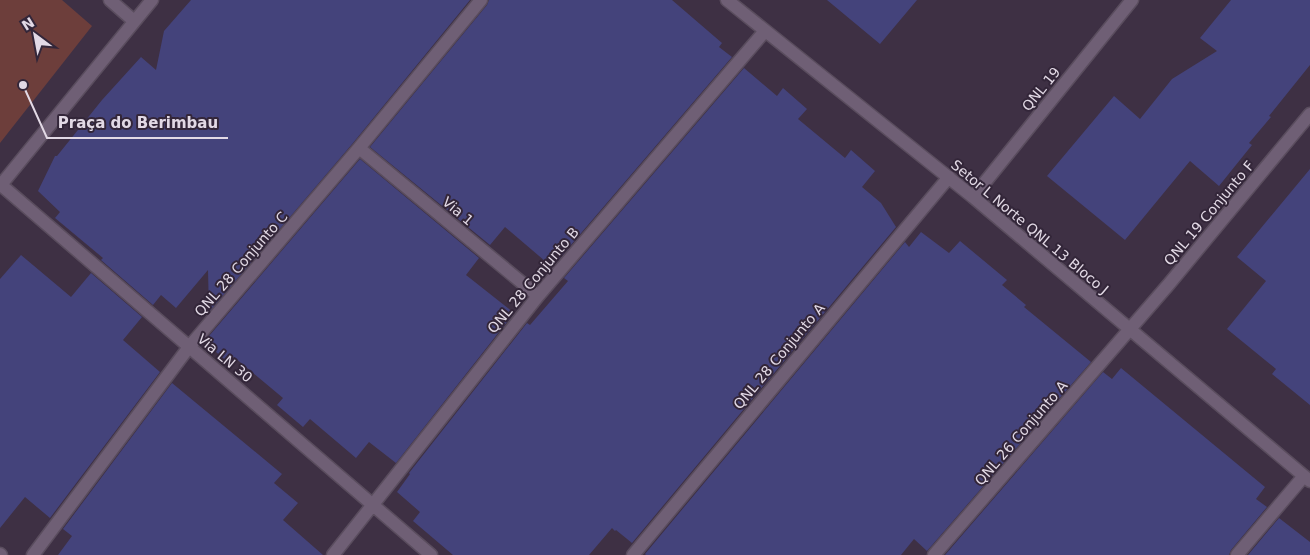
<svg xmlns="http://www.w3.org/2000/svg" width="1310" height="555" font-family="'DejaVu Sans',sans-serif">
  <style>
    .green { fill: #6d3e3b }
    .building { fill: #44437b }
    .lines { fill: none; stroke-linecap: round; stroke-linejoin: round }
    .minor-casing { stroke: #5a4d5e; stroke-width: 15 }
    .minor { stroke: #6f5f75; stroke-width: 12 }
    .labels { text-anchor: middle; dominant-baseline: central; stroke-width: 4; stroke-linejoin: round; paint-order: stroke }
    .street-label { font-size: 14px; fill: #e2d9e5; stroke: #332639 }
    .leader { fill: none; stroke: #e2d9e5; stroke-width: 2 }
    .callout-dot { fill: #e2d9e5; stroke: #332639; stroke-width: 2 }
    .callout-label { font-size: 15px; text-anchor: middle; font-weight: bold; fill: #e2d9e5; stroke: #332639; stroke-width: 4; stroke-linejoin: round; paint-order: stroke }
  </style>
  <rect width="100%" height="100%" fill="#3e3044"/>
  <path class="green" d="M0,0H62L92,26L0,143Z"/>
  <path class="building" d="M191,0H470L353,143L209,312L208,270L176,308L161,295L153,305L101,260L103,258L55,218L60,212L38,191L55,156H57L102,100L141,57L156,70L164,31Z
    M489,0H672L722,43L719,47L732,57L552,267L505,227L490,245L370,147L487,5Z
    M827,0H917L880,44Z
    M1231,0H1310V65L1269,116L1271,117L1249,143L1252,145L1219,186L1190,161L1125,240L1047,176L1114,96L1140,119L1172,79L1217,51L1200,38Z
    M744,68L777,96L783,88L807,109L798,119L845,158L851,150L875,171L862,187L881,203L896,227L632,543L616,530L615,531L612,528L589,555H453L413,521L420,512L397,492L410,474L409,473L527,323L530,325L568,281L564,278Z
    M360,159L479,258L466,275L514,313L396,463L369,442L356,458L310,419L303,427L277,405L283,398L234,357L229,363L209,346V336Z
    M1310,169V405L1272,374L1276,369L1227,329L1266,281L1237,257Z
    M921,232L949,253L960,241L1007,280L1002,285L1026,305L1024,307L1091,362L927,551L914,539L901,555H646L645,554L905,242L909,247Z
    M21,255L71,297L91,273L142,317L123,340L160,372L50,518L25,497L0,528V279Z
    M1121,368L1265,487L1256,499L1267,507L1231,550L1229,555H945L1103,372L1112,379Z
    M172,383L282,474L274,483L298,503L283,520L323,555H58L72,536L63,529Z
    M1279,518L1310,542V555H1248Z"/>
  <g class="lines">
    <defs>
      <path id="minor" d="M110,0L134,21
        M727,0L973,197L1310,481
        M359,148L538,296
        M0,184L431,555
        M0,186L152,0
        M973,197L1132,0
        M0,554L1,555
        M33,555L189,347L359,148L481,0
        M333,555L538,296L765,31
        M633,555L949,177
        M934,555L1169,284L1310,114
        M1237,555L1304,476"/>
    </defs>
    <use href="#minor" class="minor-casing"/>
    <use href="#minor" class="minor"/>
  </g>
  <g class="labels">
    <g class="street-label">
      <text transform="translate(1041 89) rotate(-51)">QNL 19</text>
      <text transform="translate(458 211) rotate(40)">Via 1</text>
      <text transform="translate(1209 213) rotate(-50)">QNL 19 Conjunto F</text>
      <text transform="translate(1030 227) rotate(40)">Setor L Norte QNL 13 Bloco J</text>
      <text transform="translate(241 264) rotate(-49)">QNL 28 Conjunto C</text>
      <text transform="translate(533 280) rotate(-50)">QNL 28 Conjunto B</text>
      <text transform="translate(779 356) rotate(-50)">QNL 28 Conjunto A</text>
      <text transform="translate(225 358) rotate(40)">Via LN 30</text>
      <text transform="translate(1021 433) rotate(-49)">QNL 26 Conjunto A</text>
    </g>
  </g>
  <path class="leader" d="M23 85L47 138H228"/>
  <circle class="callout-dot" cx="23" cy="85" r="5"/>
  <g class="callout-label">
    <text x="138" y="128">Praça do Berimbau</text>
  </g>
  <g transform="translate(35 35) rotate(328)" stroke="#332639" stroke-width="4" paint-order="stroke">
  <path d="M0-4L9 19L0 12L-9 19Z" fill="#e2d9e5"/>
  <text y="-8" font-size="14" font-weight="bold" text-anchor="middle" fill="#e2d9e5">N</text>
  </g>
</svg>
